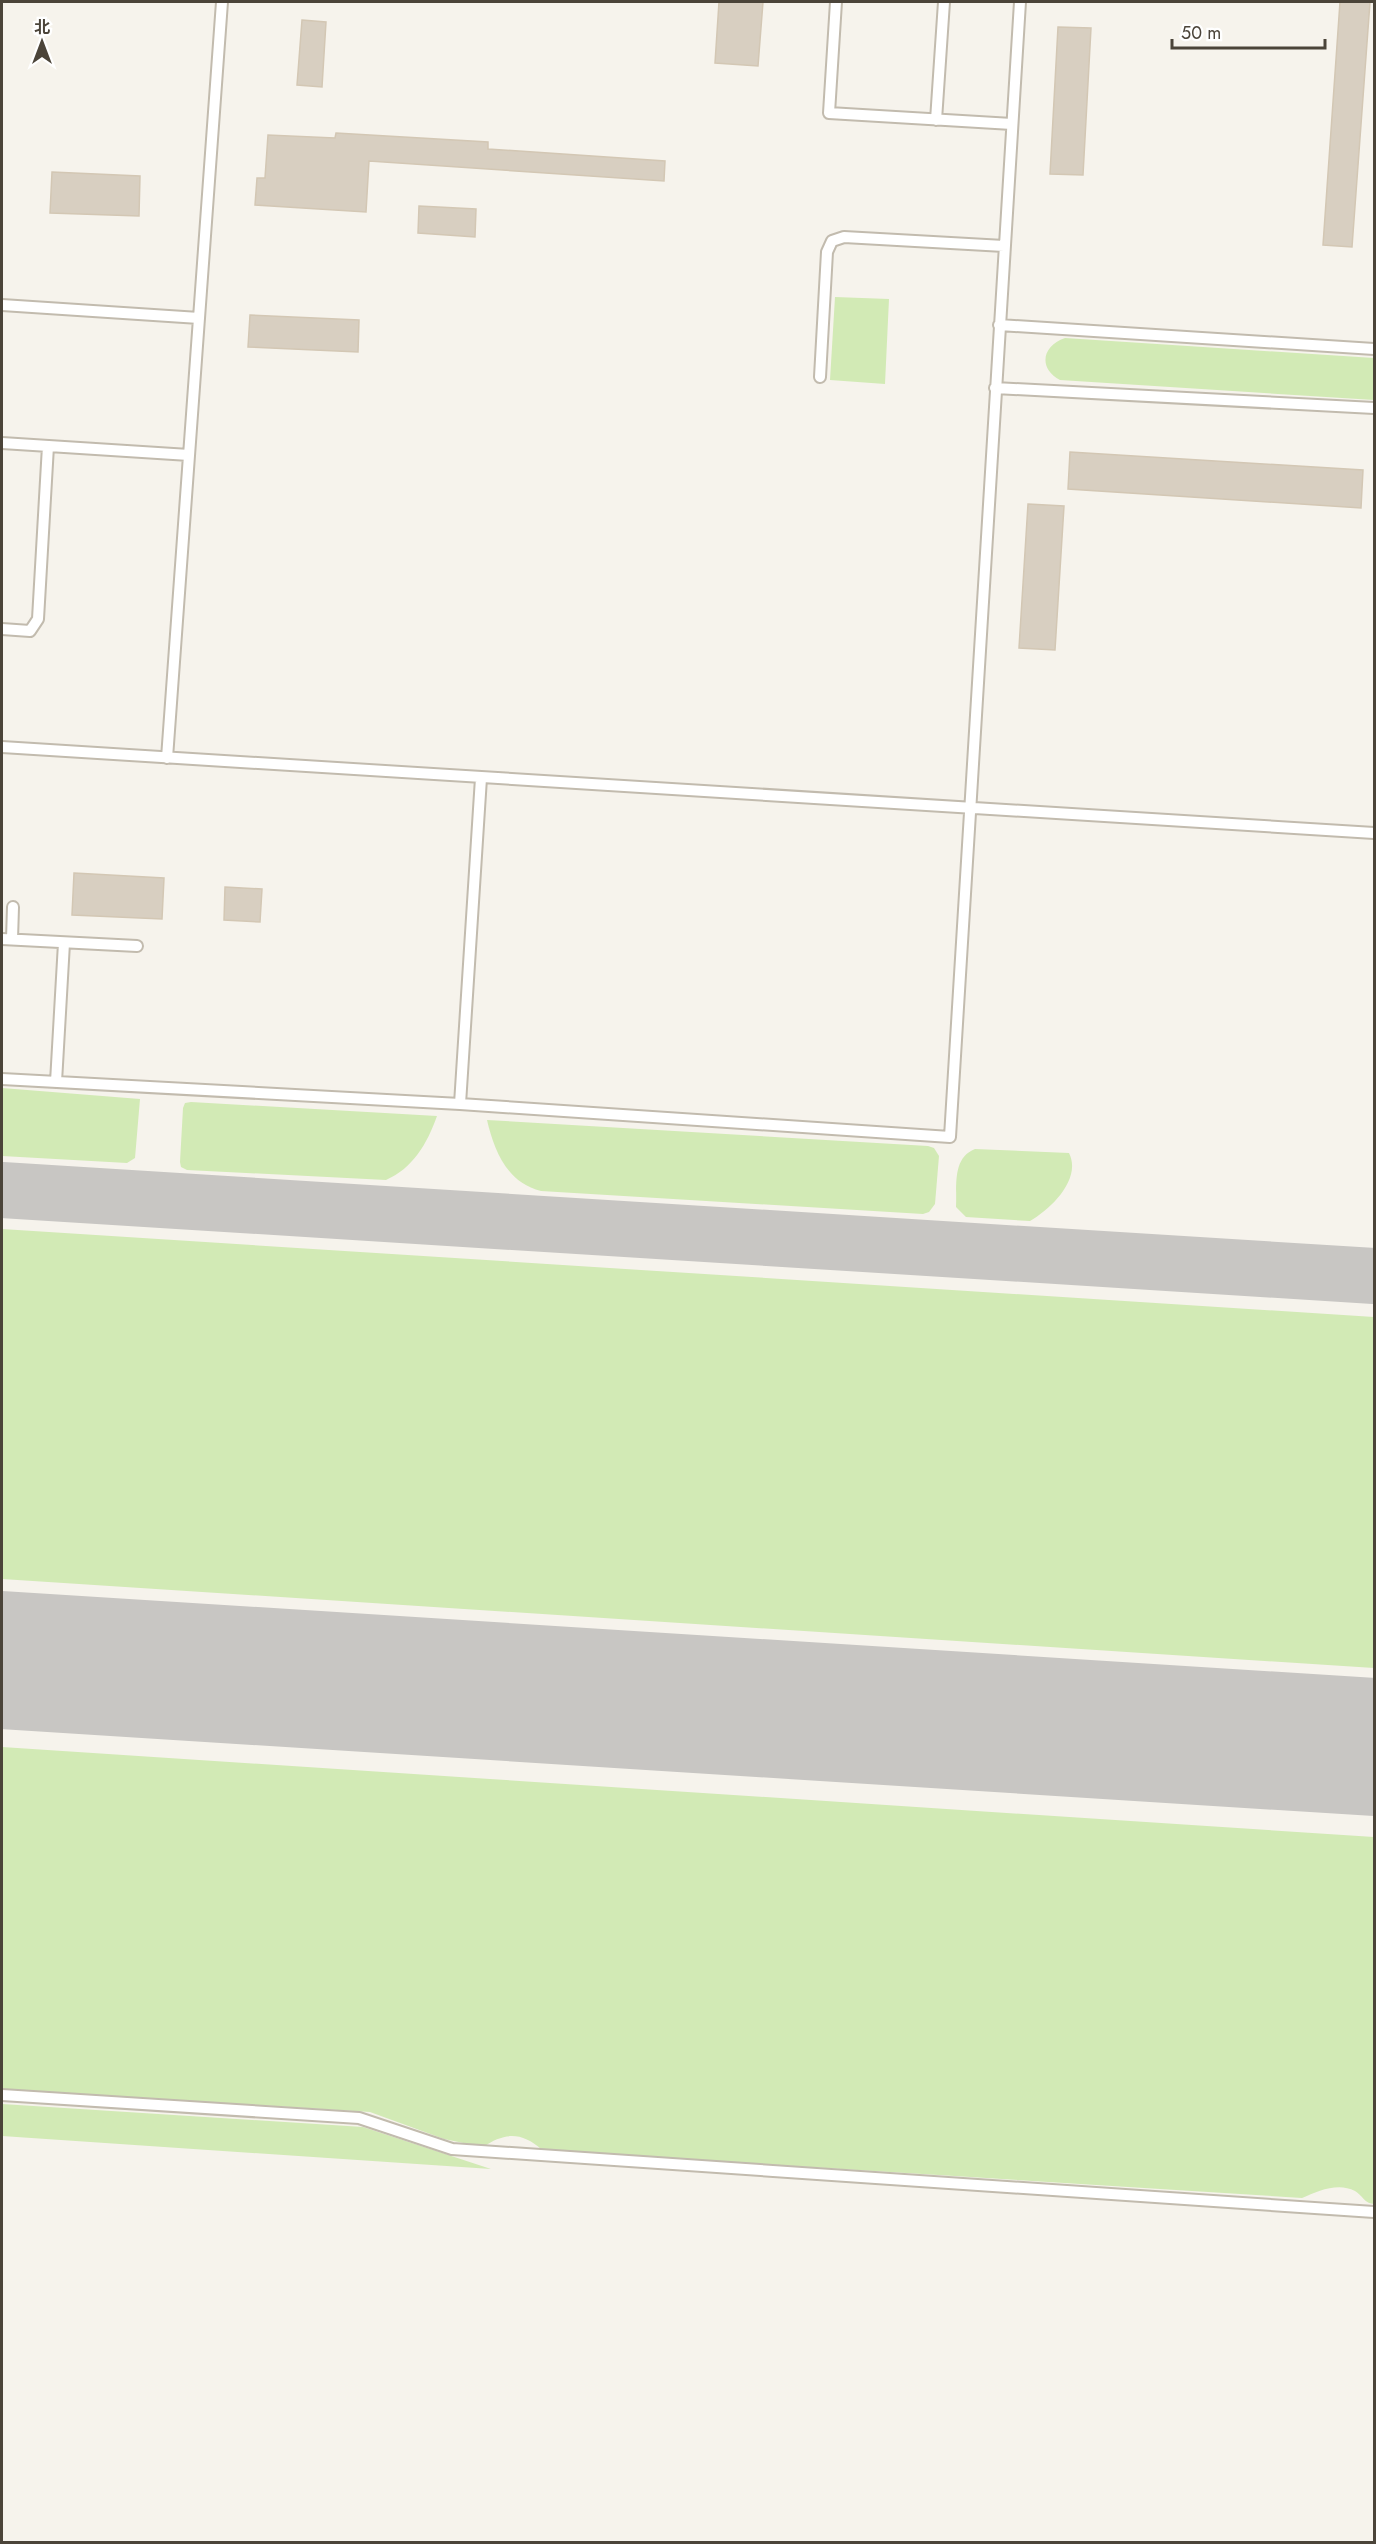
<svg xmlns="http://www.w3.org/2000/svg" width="1376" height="2544" font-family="Jost,'Noto Sans SC',sans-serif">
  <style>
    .green { fill: #d2eab5 }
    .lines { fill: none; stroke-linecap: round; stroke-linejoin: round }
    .taxiway { stroke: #c8c6c3; stroke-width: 56 }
    .runway { stroke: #c8c6c3; stroke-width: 138 }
    .building { fill: #d8cfc1; stroke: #d3c7b4; stroke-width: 1.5 }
    .lane-casing { stroke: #c2bbae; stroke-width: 14 }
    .lane { stroke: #fff; stroke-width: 10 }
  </style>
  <rect width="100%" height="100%" fill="#f6f3ec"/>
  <path class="green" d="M835,297L889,299L885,384L830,380Z
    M1065,338L1374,358V400L1060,380C1038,368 1042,346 1065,338Z
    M2,1088L140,1099L135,1158L127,1163L2,1156Z
    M191,1102L437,1116C427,1144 413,1168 386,1180L187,1170L181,1167L180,1162L183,1108L185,1103Z
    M487,1120L928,1146L934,1148L939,1156L935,1204L929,1212L923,1214L541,1191C507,1183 494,1150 487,1120Z
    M975,1149L1069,1153C1082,1179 1051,1209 1030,1221L966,1217L956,1207C957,1186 952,1158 975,1149Z
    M2,1229L1374,1317V1668L2,1579Z
    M2,1747L1374,1837V2204C1365,2204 1362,2195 1355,2191C1338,2182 1318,2191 1302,2198L542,2150C522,2132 505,2132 483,2147L444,2139L370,2112L2,2089Z
    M2,2104L363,2127L491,2169L2,2136Z"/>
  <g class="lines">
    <path class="taxiway" d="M2,1190L1374,1276"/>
    <path class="runway" d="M2,1660L1374,1747"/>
  </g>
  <path class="building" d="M719,2H763L758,66L715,63Z
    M1340,2H1370L1352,247L1323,245Z
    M302,20L326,22L322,87L297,85Z
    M1058,27L1091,28L1083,175L1050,174Z
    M336,133L488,142V149L665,161L664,181L369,161L366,212L255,205L257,178H265L268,135L335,138Z
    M52,172L140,176L139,216L50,213Z
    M419,206L476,209L475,237L418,233Z
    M250,315L359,320L358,352L248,347Z
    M1070,452L1363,470L1361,508L1068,489Z
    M1028,504L1064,506L1055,650L1019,648Z
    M74,873L164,878L162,919L72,915Z
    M225,887L262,889L260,922L224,920Z"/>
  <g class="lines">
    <defs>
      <path id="lane" d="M836,2L829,113L1012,124
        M936,120L944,2
        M2,305L199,318
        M999,325L1374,349
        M820,377L827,252L832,241L844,237L1004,246
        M995,388L1374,408
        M2,443L189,455
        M2,629L30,631L38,619L48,446
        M2,747L1374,833
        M167,758L222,2
        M481,778L460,1104L950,1137L1020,2
        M2,939L137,946
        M12,939L13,907
        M2,1079L460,1104
        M56,1082L64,943
        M2,2095L359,2118L452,2149L1374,2212"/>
    </defs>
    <use href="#lane" class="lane-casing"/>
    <use href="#lane" class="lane"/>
  </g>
  <rect width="1376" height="2544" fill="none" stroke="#4b4439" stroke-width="6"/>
  <g transform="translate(42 42)" stroke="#ffffff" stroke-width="4.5" paint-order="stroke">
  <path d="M0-4.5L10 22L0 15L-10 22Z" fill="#4b4439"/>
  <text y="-9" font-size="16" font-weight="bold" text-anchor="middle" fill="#4b4439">北</text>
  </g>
  <path d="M1172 39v9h153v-9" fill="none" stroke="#4b4439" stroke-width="3"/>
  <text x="1181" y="39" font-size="18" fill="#4b4439" stroke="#ffffff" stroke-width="4.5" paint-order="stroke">50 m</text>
</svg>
